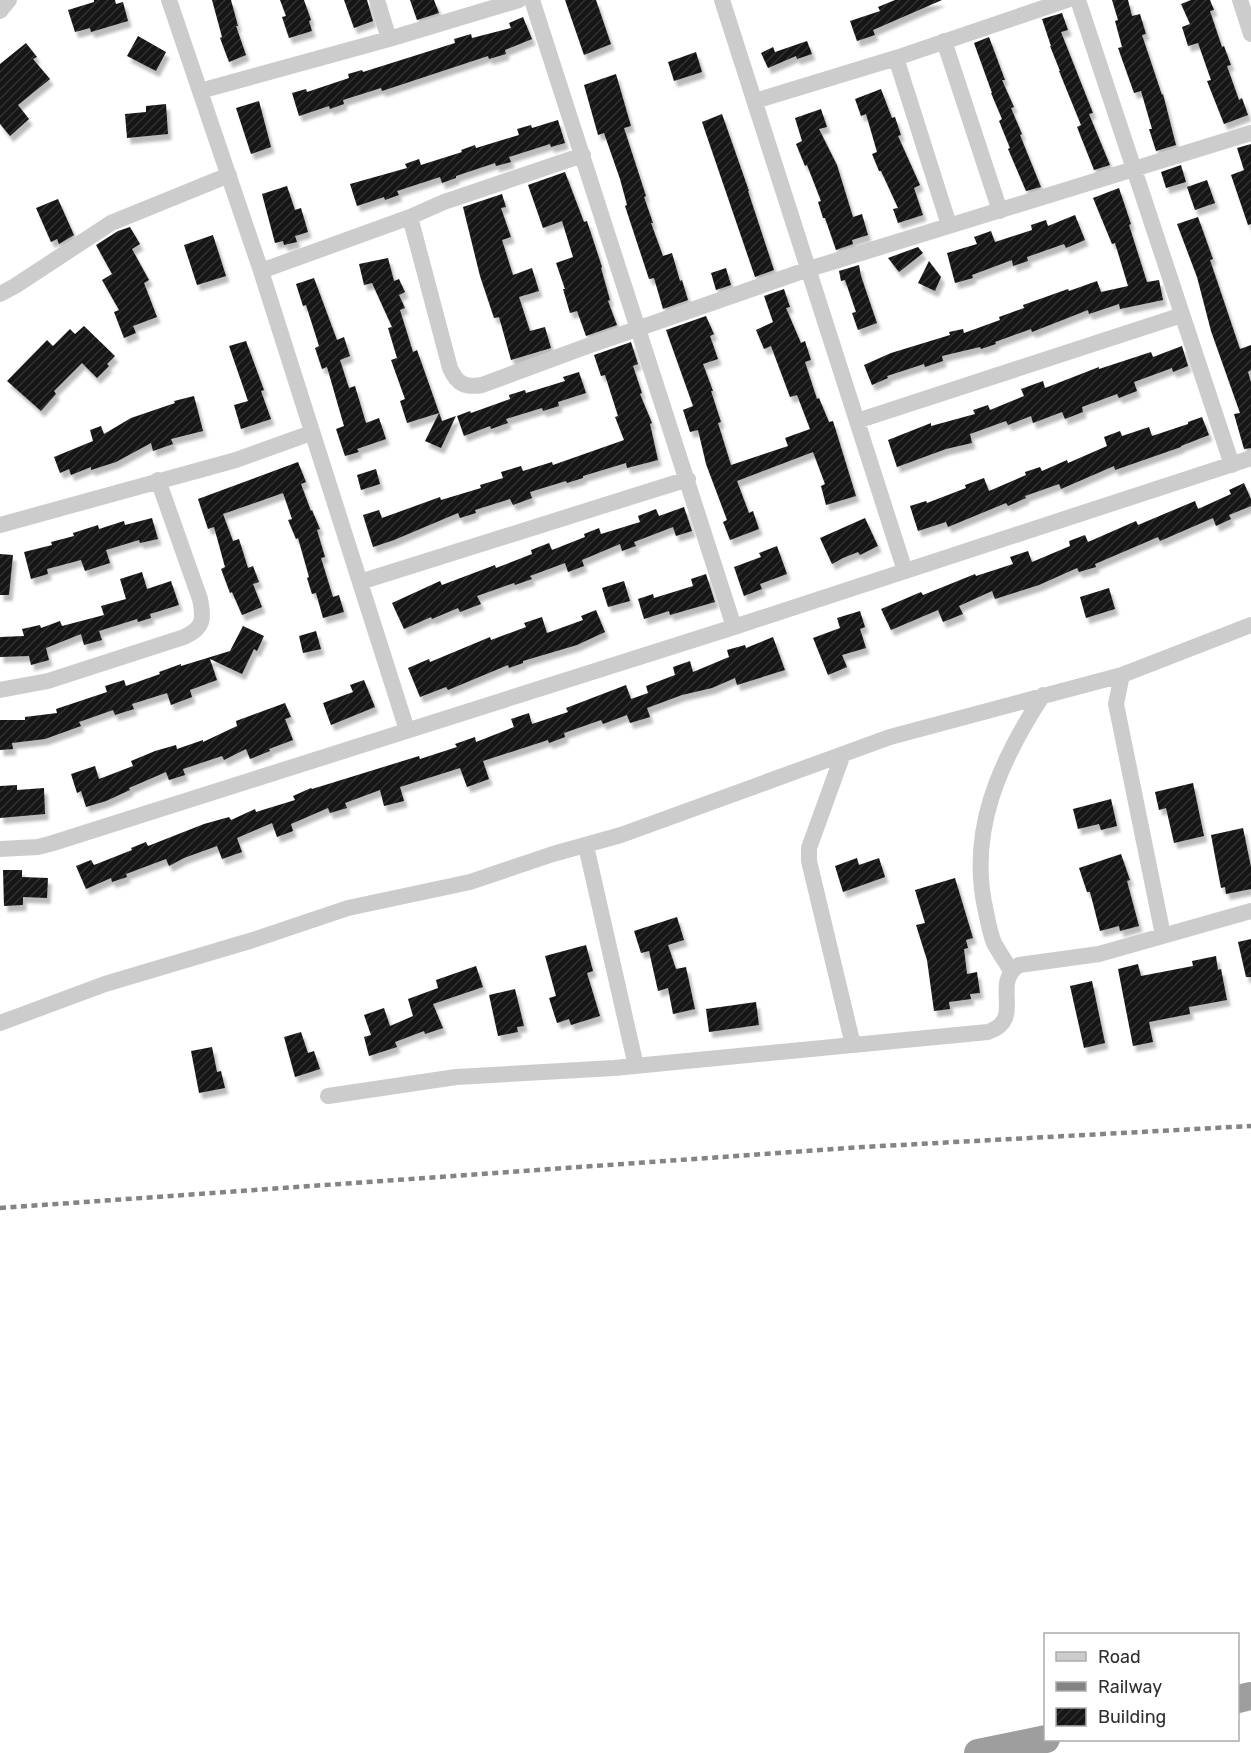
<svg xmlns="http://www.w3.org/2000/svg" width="1251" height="1753" font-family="Rubik,sans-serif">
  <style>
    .building { fill: url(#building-hatch); filter: url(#shadow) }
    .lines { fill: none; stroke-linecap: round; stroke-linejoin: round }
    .minor { stroke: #ccc; stroke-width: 16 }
    .trunk { stroke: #9e9e9e; stroke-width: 28 }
    .rail { stroke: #848484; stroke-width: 4.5; stroke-dasharray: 6 4.5; stroke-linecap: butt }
  </style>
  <defs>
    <pattern id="building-hatch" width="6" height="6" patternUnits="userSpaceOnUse" patternTransform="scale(1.5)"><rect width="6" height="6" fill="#161616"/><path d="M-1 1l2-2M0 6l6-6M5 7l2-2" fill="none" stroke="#303030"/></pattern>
    <filter id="shadow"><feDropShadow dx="3.5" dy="6" stdDeviation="1.5" flood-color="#0004"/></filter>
  </defs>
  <rect width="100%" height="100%" fill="#fff"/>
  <path class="building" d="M94,0H115L116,4L123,2L128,21L91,32L90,28L75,32L68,10L94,2Z
    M212,0H231L238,26H236L246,55L229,62L220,38L222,37Z
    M280,0H304L311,20L309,21L312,31L289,38L282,17L286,16Z
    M344,0H367L373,21L354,28Z
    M410,0H434L439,13L417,20Z
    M565,0H596L611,44L584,55Z
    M895,0H942L873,30L875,35L857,41L850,21L880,11L878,7Z
    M1112,0H1128L1132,16L1140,14L1146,34L1142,35L1162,95L1163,94L1176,145L1156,151L1149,129H1152L1141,91L1134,93L1118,48L1122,47L1115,21L1118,20Z
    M1191,0H1210L1214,10L1210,11L1222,47L1224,46L1231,65L1227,66L1239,100L1242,98L1248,115L1224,124L1207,81L1211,80L1198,43L1188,46L1182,27L1190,24L1181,4Z
    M1062,13L1068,30L1061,32L1093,113L1089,114L1110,165L1094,170L1077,127L1081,125L1059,71H1060L1050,46H1051L1042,19Z
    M523,17L532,39L505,50L506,54L489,59L488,56L382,91L381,88L343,100L344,104L330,109L329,106L299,116L292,93L306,89L307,92L349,78L348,74L362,70L363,72L455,43L454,39L471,34L472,38L511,28L509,23Z
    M138,36L166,52L156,71L127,56Z
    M989,37L1005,80H1002L1014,107L1011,108L1022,134L1020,135L1041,187L1026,191L1008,149L1010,148L999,121L1002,119L991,93H992L974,43Z
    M807,41L812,54L797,59L796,56L768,68L761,53L773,47L775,52Z
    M26,43L37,57L33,59L50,79L18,105L29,119L10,136L0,124V64Z
    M696,52L702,72L674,81L668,62Z
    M616,74L631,126L624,128L646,196L644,197L653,223H651L663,256L672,253L680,281L682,280L688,300L663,309L654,278L649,279L625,206L627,205L620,179L604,133L598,135L584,85Z
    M881,89L892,118L895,117L901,135L898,136L920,185L914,188L923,215L898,223L893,209L898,208L881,171H879L872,154L877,152L866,114L861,116L855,99Z
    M259,101L271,147L251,154L236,108Z
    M166,104L168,134L127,138L125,114L146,112V106Z
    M821,109L827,127L819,129L837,165L853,217L862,214L868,235L852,240L853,244L836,250L825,218H823L818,202L821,201L807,165L805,166L796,144L802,141L795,118Z
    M722,114L749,191H748L774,270L755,277L702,122Z
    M558,120L565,143L551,147L550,144L509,157L511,162L496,166L495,163L456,176V178L442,183L440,177L397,191L399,195L385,200L384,197L357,206L350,184L407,168L405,164L419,159L421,165L462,152L461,150L475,145L476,148L519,135L517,129L531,125L532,128Z
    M1251,144V224L1248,225L1231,175L1244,170L1237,148Z
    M1181,165L1186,182L1166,188L1161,172Z
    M565,172L584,222L587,221L602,267L601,268L610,300L608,301L617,325L586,336L577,311L570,313L563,289H565L556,263L573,257L562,221L543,228L528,185Z
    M1207,180L1215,203L1195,210L1187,187Z
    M287,186L295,210L301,208L308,232L295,236L297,242L284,245L283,241L275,243L262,194Z
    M1119,188L1131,224L1129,225L1147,282L1159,280L1163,300L1120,309L1119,304L1089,314L1088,310L1032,332L1031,329L995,342L996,344L981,349L980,347L942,356L943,361L925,367L924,364L887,376L888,378L872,385L864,365L891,353L950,335L949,332L963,329L964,333L1000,320L999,317L1024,308L1023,305L1068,289L1069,291L1097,281L1101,292L1128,286L1115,243L1112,244L1093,198Z
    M502,194L506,207L501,208L511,237L502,240L513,275L532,268L539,291L519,297L530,331L545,327L551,348L511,360L499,317L494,318L480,276L463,207Z
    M58,199L74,235L59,244L57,239L51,242L36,208Z
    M1075,215L1085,240L1066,248L1064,244L1027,257L1028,261L1013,266L1012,260L972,275L973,278L955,283L947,253L977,244L974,237L991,231L995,242L1032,230L1031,225L1046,220L1048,226Z
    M1198,217L1213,259L1210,260L1240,349L1251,345V370L1248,372L1251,382V448L1244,449L1234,414L1240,413L1211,331L1197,277L1177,224Z
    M130,227L140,244L132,249L149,280L144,283L157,317L133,326L136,333L124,338L114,312L119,310L102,280L112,274L96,245L118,231Z
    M213,235L226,276L197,285L184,245Z
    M918,247L923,253L899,272L888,258Z
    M388,258L394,281L399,279L405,292L399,295L405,308L400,310L413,352L417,350L442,421L456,416L441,448L425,441L439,413L407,423L400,401L405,399L391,360L397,358L388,328L392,327L372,283L364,285L359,264Z
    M929,261L941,277L935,291L918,283Z
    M859,265L861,276L877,323L858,330L852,313L856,312L845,280L841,281L839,271Z
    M726,268L731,285L716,290L711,273Z
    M314,278L337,340L344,337L350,356L340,360L349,388L355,386L366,423L379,418L386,439L357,449L359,452L345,456L336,429L344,426L327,367L322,369L315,348L319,346L306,305L303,306L296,284Z
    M784,289L790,307L786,308L801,343L805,341L811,360L805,362L817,399L819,398L829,422L833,421L856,496L826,505L821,486L825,484L813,452L737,481L749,513L753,511L759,529L730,540L723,522L727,520L706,464L698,430L690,432L683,410L693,406L666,330L706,316L714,334L710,336L718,359L703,364L713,391H711L721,422L718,423L731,465L788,446L785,438L810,429L797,395L790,397L771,346L764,349L756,330L773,322L764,296Z
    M84,326L115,356L107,364L109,366L97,378L82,363L54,391L56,394L41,411L7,381L47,340L53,346L70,329L75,334Z
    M246,341L264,390L261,391L271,419L241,429L234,405L248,401L229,346Z
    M631,342L638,364L633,366L642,393L640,394L652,423L650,424L658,460L627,468L626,463L583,476V478L567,483L566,481L530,492L532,498L513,505L510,499L475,510L476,513L460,518L458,513L394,540L373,547L363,515L379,510L382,518L440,497L441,500L481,488L480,485L503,478L501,472L521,466L523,471L552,462L553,465L624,440L615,417L618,416L605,375L601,376L594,355Z
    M1182,346L1188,366L1173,372L1172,368L1134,382L1137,391L1119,398L1117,394L1082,407L1083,412L1065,419L1062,412L1033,423L1031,416L1008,425L1006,421L970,434L972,443L946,449L897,467L888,440L931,423V426L975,414L973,410L988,405L990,410L1024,396L1021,389L1043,381L1045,388L1099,367V369L1151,352L1153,357Z
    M579,372L586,393L558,402L559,406L543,411L542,408L506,419L508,423L491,429L490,426L464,436L457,416L470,411L471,413L510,399L509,395L525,390L526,393L565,381L563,377Z
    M194,396L203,431L171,439L173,444L153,451L151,443L116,462L91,470V467L71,475L69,469L60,473L54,457L93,441L90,430L101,426L104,434L131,418L175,403L174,401Z
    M1202,417L1209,435L1181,446V447L1115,470L1114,466L1061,489L1059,484L1025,496L1026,498L1008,506L1006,503L948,527L946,522L918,531L910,506L926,501L927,503L966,488L965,485L984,478L989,491L1026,475L1025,472L1040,467L1042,471L1067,460L1068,463L1107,446L1104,437L1120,431L1122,436L1149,427L1152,436L1188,424V422Z
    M298,462L306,482L301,484L311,511L312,510L320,529L317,530L325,557L321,558L333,597L339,595L344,612L323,618L316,593L312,594L307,578L309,577L298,538L296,539L288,520L292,519L283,493L223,514L233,541L239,539L248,568L253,566L259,582L253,584L262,607L242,615L232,592L230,593L221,569L225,567L214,527L208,529L198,499Z
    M376,469L380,484L361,490L357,475Z
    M1244,483L1251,499V506L1229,515L1231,519L1216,526L1213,518L1160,541L1158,537L1095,564L1096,567L1079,572L1077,568L1039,585L995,599L992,591L959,606L963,614L943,622L938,610L891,630L881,609L921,592L923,595L975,574L976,576L1013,564L1010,557L1028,551L1032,562L1070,546L1069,541L1085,535L1088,542L1136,521L1138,525L1195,501L1198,509L1231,494L1229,490Z
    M684,507L692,531L676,536L673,527L634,542L636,546L622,551L620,544L582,560L584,566L568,572L565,563L530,576L532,579L515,585L514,583L477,596L481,604L460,612L458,608L432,619L431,617L404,629L392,603L440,581L442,585L495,565L496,568L532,554L531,550L549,543L552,550L585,537L584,534L599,528L601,534L640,522L638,516L656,509L659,516Z
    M152,518L158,539L140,543L139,540L106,550L110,563L85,571L81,560L47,569L48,574L31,579L24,552L52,545L51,542L74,536L73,533L98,525L99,529L124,521L125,525Z
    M865,518L878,546L860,555L858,552L843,558L832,564L820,538Z
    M777,546L787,574L760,584L762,589L744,596L734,567L761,557L759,553Z
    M0,554L13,555L9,595H0Z
    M142,572L147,589L171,581L179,605L150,614L151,618L138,622L137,619L99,631L102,640L84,645L81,634L46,648L49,660L31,665L29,656L0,657V637L24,636L22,629L40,625L41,628L60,621L62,626L104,615L101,606L126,599L120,579Z
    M706,574L715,602L670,615L669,611L644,619L638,599L653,594L654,598L693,586L691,579Z
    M624,581L630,601L608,607L602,588Z
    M1109,588L1115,609L1086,618L1080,597Z
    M596,610L605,632L577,645L523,661V663L509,668L508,665L448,690L446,687L420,697L408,668L429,659L430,662L490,637L491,640L526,627L524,623L542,617L547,633L583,620L581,616Z
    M860,611L865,627L860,629L866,648L842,655L847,667L828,675L813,638L840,628L837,618Z
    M243,626L264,636L257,651L254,649L242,674L210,659L217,680L190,690L192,697L171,705L167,693L132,704L134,709L115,715L113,710L79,722L81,726L45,739L12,743L13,749L0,750V720H25V717L57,713L56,709L107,692L105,686L124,680L126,686L160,674L159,672L181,664V666L230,651Z
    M316,631L321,649L303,653L299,636Z
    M773,637L785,670L737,685L735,678L712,688L682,695L647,708L650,717L630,723L627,715L603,724L601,720L564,733L565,737L549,743L548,740L483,761L489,779L467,787L460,768L400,787L404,801L384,806L380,790L345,803L347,808L330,813L328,808L291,824L293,831L277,837L272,823L237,838L242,852L222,859L217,846L184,858L169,866L166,859L126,874L127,877L112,882L111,878L86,889L76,866L91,860L94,865L132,850L131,848L146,842L148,846L204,824L229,817L231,820L255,809L256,812L295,800L293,796L311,788L312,789L419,756L420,759L457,747L455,744L475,737L476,742L514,727L511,719L529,713L532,724L568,712L566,708L626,685L631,699L648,693L646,686L675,675L673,667L690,661L693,672L729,657L727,650L745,645L746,648Z
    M364,680L375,707L331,725L323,703L353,692L350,685Z
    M285,703L291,717L285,719L293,740L269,749L270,751L250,759L246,749L224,760L222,756L183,769L185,775L169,780L166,772L129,788L130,790L106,801L86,807L81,791L77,793L71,774L95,766L99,779L133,766L131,761L155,751L176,745L177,749L203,740V742L237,726L236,721Z
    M1193,783L1204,836L1174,843L1166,808L1159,810L1155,792Z
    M17,785V790L44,788L45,814L0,818V786Z
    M1111,799L1117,826L1101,830L1099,824L1078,829L1073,809Z
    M1243,828L1251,867V889L1226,894L1225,887L1221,888L1211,835Z
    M1121,854L1130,880L1127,881L1139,926L1120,931L1119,926L1100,931L1090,892H1087L1079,868Z
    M857,858L859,865L879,858L885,877L843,892L835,866Z
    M3,870H22V877L48,878L47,898L23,897V905L4,906Z
    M955,878L973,938L966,940L968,948L964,949L967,974L977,972L980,993L970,994L971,999L949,1002L950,1009L934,1011L927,960L916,925L925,923L915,890Z
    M677,917L684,940L668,945L676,969L686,967L695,1009L673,1014L668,988L658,991L649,951L641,953L634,931Z
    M1251,939V977H1246L1238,942Z
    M586,945L593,971L587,973L600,1016L571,1025L569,1019L557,1023L549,998L556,996L545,956Z
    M1216,956L1218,970L1221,969L1227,1000L1189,1007L1190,1014L1149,1022L1153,1042L1133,1046L1118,969L1138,964L1141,976L1193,966L1192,961Z
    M476,966L483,987L433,1004L443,1028L425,1034L424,1031L395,1042L397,1047L369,1056L364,1037L371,1035L364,1015L384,1008L390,1026L413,1016L408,999L438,988L436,980Z
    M1092,981L1105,1043L1084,1048L1070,986Z
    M515,989L524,1026L517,1027L518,1032L498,1036L489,995Z
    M756,1002L759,1025L709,1032L706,1009Z
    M301,1032L308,1053L314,1051L320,1069L295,1077L284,1037Z
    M212,1047L217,1072L221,1071L225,1088L199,1093L191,1051Z"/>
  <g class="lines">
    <path class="minor" d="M169,0L261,271L407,730
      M377,0L389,39
      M532,0L734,627
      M722,0L905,571
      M1078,0L1232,465
      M1240,0L1251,34
      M0,11L9,0
      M944,41L1000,211
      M896,58L949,225
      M200,91L389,39L519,0
      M755,101L896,58L1067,0
      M410,217L450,368C457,384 465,388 482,385L582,348L809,269L1251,133
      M261,271L410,217L444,202L583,155
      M0,294L15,286L111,223L229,175
      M857,421L1182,315
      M0,525L236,460L311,433
      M360,582L688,479
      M1122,675L1116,704L1163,935
      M0,690L48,681L184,637C204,628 204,619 200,599L158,480
      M843,754L809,848V861L853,1045
      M586,846L636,1066
      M0,849L38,847L53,843L734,627L1251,458
      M1011,971C1005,961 999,952 994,943C990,933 988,922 986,912C967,832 1000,761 1043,695
      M0,1023L105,984L253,940L348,908L470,882L553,854L621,835L890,737L1122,675L1251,625
      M328,1096L456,1077L614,1068L988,1032C1026,1019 990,984 1019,965L1099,954L1251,911"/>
    <path class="trunk" d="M1238,1699L1251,1696
      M978,1753L1046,1739"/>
    <path class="rail" d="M0,1208L863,1147L1251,1126"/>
  </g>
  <rect x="1044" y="1633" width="195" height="108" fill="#ffffff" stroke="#acacac" stroke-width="1.5"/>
  <rect x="1056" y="1652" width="30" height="9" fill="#cccccc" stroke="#acacac" stroke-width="1.5"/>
  <text x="1098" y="1663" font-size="18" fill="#2f2f2f">Road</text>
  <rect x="1056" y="1682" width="30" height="9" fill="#848484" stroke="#acacac" stroke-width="1.5"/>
  <text x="1098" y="1693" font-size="18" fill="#2f2f2f">Railway</text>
  <rect x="1056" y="1708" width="30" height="18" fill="url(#building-hatch)" stroke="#acacac" stroke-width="1.5"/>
  <text x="1098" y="1723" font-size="18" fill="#2f2f2f">Building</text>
</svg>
